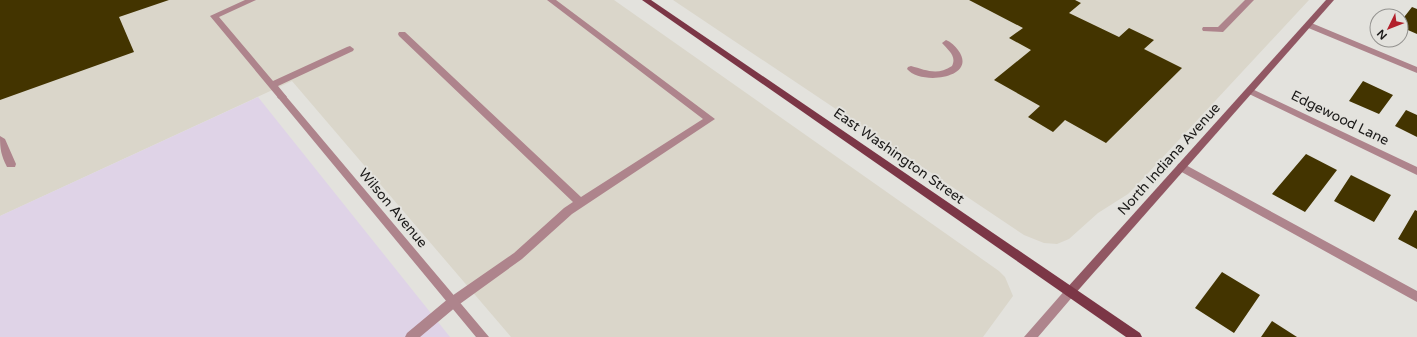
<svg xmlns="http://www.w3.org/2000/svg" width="1417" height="337" font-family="'Varela Round',sans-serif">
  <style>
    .built { fill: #dad6ca }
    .education { fill: #dfd3e7 }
    .building { fill: #433400 }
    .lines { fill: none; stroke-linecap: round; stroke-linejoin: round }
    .lane { fill: #ae848c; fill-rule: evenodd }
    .street { fill: #ae848c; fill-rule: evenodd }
    .secondary { fill: #915763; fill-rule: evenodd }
    .primary { fill: #7b3646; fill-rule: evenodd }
    .labels { text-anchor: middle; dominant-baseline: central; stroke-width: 4; stroke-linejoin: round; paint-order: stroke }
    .street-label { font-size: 14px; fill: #1b1a19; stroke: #e3e2dd }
  </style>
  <rect width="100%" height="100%" fill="#e3e2dd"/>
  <path class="built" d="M0,0H614L999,271L1005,277L1013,296L983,337H511L292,81L0,216Z
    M673,0H1309L1137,185L1128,194L1098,213L1069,239L1057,244L1044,243L1024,235Z"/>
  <path class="education" d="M258,97L450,337H0V216Z"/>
  <path class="building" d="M0,0H169L119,17L134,52L0,100Z
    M969,0H1075L1081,3L1069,13L1119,37L1129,28L1154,40L1144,49L1182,68L1106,143L1065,120L1053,132L1028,117L1040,106L994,80L1031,50L1009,38L1023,28Z
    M1412,7L1417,9V34L1401,27V21Z
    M1363,81L1393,95L1379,114L1349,101Z
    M1406,110L1417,115V137L1395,126Z
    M1306,154L1337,170L1305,212L1272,194Z
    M1351,175L1391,195L1374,222L1334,201Z
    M1415,210L1417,211V249L1398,239Z
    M1222,272L1260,295L1234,333L1195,308Z
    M1272,321L1297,337H1261Z"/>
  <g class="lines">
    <path class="lane" d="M245,0H256L219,17L273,81L347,47L350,46L354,49L353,51L278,86L287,97L285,99H279L210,16Z
      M547,0H556L715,119L572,214L522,259L457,306L420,337H405L407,333L449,298L514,253L564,208L573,202L399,36L398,34L399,32H405L581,197L703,119Z
      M1245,0H1254L1223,32L1203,31L1202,29L1203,27H1218Z
      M1309,22L1417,67V73L1306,27L1305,25L1306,23Z
      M946,40C951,42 955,46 958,50C979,78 921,86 907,69L908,67L911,66C926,70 937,76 952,66C957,56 948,50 942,43Z
      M0,136L5,139L16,164L15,167H7C1,155 0,149 0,136Z
      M1182,163L1417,291V302L1178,170L1177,167L1178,164Z"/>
    <path class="street" d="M1250,88L1417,167V175L1247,93L1245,91L1247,89Z
      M282,94L285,95L489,337H476L279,99L277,97L279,95Z
      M1070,287L1074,289L1076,292L1074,295L1038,337H1024L1066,289Z"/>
    <path class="secondary" d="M1326,0H1334L1074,295L1070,297L1066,295L1064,292L1066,289Z"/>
    <path class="primary" d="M642,0H651L1140,333L1142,337H1126Z"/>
  </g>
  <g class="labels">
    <g class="street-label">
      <text transform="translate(1340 118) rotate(26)">Edgewood Lane</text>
      <text transform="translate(899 156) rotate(35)">East Washington Street</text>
      <text transform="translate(1169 159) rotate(-48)">North Indiana Avenue</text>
      <text transform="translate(393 208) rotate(50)">Wilson Avenue</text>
    </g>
  </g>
  <g transform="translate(1389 28) rotate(227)"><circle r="19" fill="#e3e2dd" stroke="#93928f"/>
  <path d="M0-3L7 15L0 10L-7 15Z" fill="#b2202b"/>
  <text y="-6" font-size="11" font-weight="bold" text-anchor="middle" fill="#1b1a19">N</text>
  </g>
</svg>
